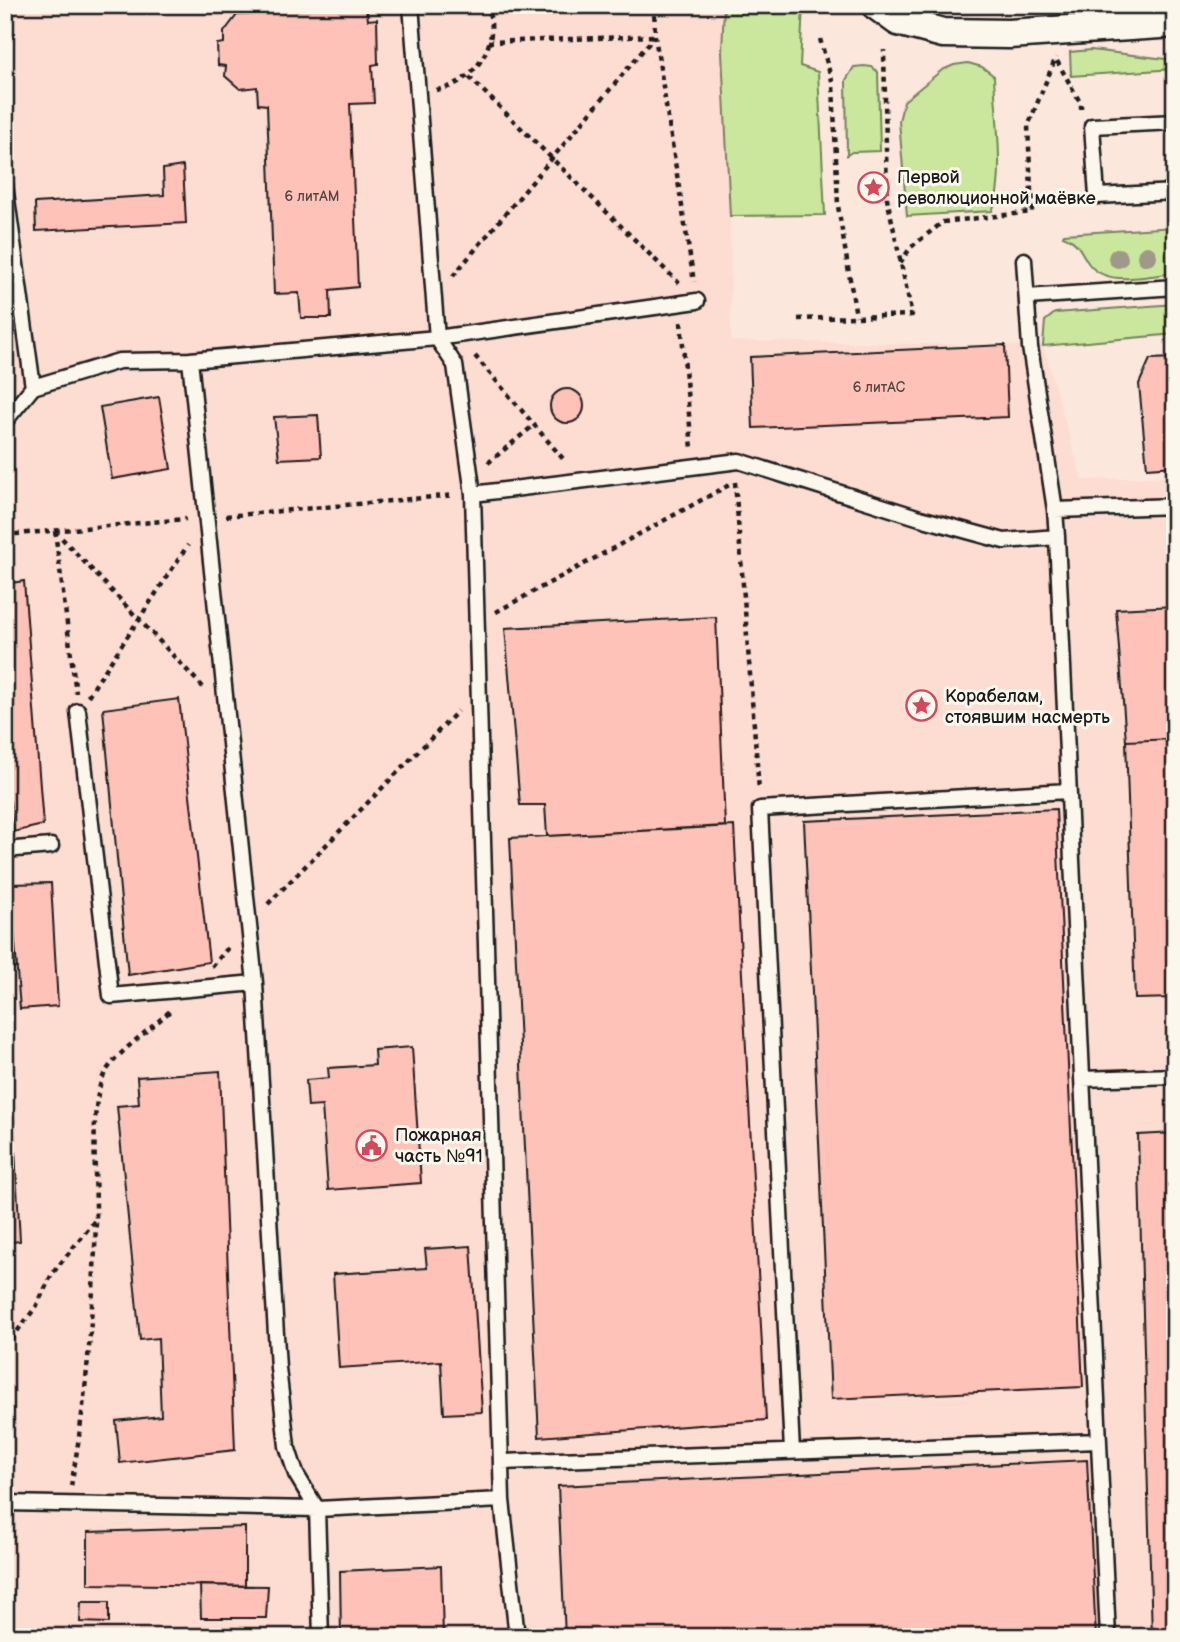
<svg xmlns="http://www.w3.org/2000/svg" width="1180" height="1642" font-family="'Balsamiq Sans',sans-serif">
  <style>
    .built { fill: #fddcd2 }
    .green { fill: #cbe79e; stroke: #74825d; stroke-width: 2 }
    .building { fill: #fec2b9; stroke: #1c1c1c; stroke-width: 2 }
    .lines { fill: none; stroke-linecap: round; stroke-linejoin: round }
    .service-casing { stroke: #1c1c1c; stroke-width: 19 }
    .minor-casing { stroke: #1c1c1c; stroke-width: 33 }
    .path { stroke: #1c1c1c; stroke-width: 4.5; stroke-dasharray: 5 5; stroke-linecap: butt }
    .service { stroke: #fbf7ec; stroke-width: 14 }
    .minor { stroke: #fbf7ec; stroke-width: 28 }
    .tree { fill: #9e9988 }
    .labels { text-anchor: middle; dominant-baseline: central; stroke-width: 6; stroke-linejoin: round; paint-order: stroke }
    .number-label { font-size: 14px; fill: #544643 }
    .poi-label { font-size: 18px; fill: #1c1c1c; stroke: #fbf7ec; text-anchor: start }
  </style>
  <rect width="100%" height="100%" fill="#fce7dd"/>
  <filter id="ink" filterUnits="userSpaceOnUse"><feTurbulence type="fractalNoise" baseFrequency=".0143" numOctaves="2"/><feDisplacementMap in="SourceGraphic" scale="14" xChannelSelector="R" yChannelSelector="G"/><feConvolveMatrix kernelMatrix="1 2 1 2 8 2 1 2 1" color-interpolation-filters="sRGB"/></filter>
  <g filter="url(#ink)">
    <path class="built" d="M5,5H724L722,52L730,216L731,341L1043,346L1082,480L1175,476V1637H5Z"/>
    <path class="green" d="M724,5H803L800,66L818,72L825,215L730,216L722,52Z
      M1091,50L1174,60L1175,69L1071,76L1070,52Z
      M968,63L982,67L994,76C995,112 1006,179 992,211L907,216L899,121L904,101L942,70L954,65Z
      M864,66L872,67L878,72L880,151L852,152L847,155L846,80L854,67Z
      M1175,227V273C1149,275 1107,288 1089,264C1080,251 1079,242 1063,236L1064,234Z
      M1175,304V334L1043,346L1045,321L1055,313Z"/>
    <path class="building" d="M253,5H366L368,20L377,19L378,64L372,65L374,103L350,104L358,287L330,290L331,318H301L299,293L274,294L267,105L258,104L257,87L240,89L225,76L226,66L218,65L217,44L224,43V32L237,15L253,14Z
      M183,166L186,223L36,231L35,203L164,195L163,169Z
      M1005,345L1008,417L753,428L750,357Z
      M1175,358V466L1147,468L1139,384L1150,359Z
      M550 406a17 17 0 1 1 34 0a17 17 0 1 1-34 0Z
      M159,397L171,469L112,479L100,407Z
      M318,415L321,457L279,459L274,417Z
      M24,581L43,825L13,832L10,802L5,803V584Z
      M1175,606V739L1126,741L1116,609Z
      M716,617L725,826L547,836L545,805H520L505,628Z
      M179,699L209,962L128,975L103,709Z
      M1175,739V998L1135,999L1126,741Z
      M1056,809L1083,1387L831,1399L804,821Z
      M734,826L766,1420L539,1437L510,838Z
      M51,883L58,1006L20,1009L10,884Z
      M10,884L17,968L5,969V885Z
      M5,969L20,1241L5,1243Z
      M412,1047L421,1183L328,1190L322,1106L308,1107L306,1080L329,1078L328,1068L375,1065L374,1050Z
      M220,1071L235,1450L120,1463L116,1421L161,1416L158,1338L140,1340L117,1106L139,1104L137,1077Z
      M1175,1133V1637H1152L1138,1135Z
      M471,1246L482,1412L444,1414L441,1361L339,1368L333,1274L427,1268L425,1249Z
      M1087,1460L1096,1637H565L558,1486Z
      M245,1527V1586L88,1584V1532Z
      M441,1566L443,1637H341L340,1571Z
      M200,1585L268,1586L266,1618H201Z
      M81,1602H109V1623L80,1622Z"/>
    <g class="lines">
      <defs>
        <path id="service" d="M411,5L437,338L455,365L473,494L502,1500L517,1637
          M1175,122L1092,126L1097,196L1175,192
          M5,185L33,387L119,361L190,360L437,338L697,301
          M1024,260L1030,347L1055,510L1057,537
          M1027,297L1175,287
          M190,360L255,983L278,1368L287,1446L296,1474L317,1509L321,1637
          M5,421L33,387
          M473,494L739,461L920,518L1004,541L1057,537L1108,1637
          M1055,510L1175,506
          M78,711L111,996L255,983
          M5,850L51,846
          M1082,1079L1175,1076
          M792,1451L760,809L1068,791
          M501,1462L1099,1441
          M5,1503L317,1509L502,1500"/>
        <path id="minor" d="M876,5L898,21L943,33L1009,34L1175,23"/>
      </defs>
      <use href="#service" class="service-casing"/>
      <use href="#minor" class="minor-casing"/>
      <path class="path" d="M654,5L655,36L694,282
        M488,9L587,5
        M820,39L833,84L838,206L856,316
        M488,42L654,36
        M1057,61L1081,104V109
        M469,77L679,283
        M436,90C473,85 504,42 486,5
        M1032,198L1079,196
        M900,263L911,247L943,222L1032,212L1028,126L1056,57
        M453,276L655,36
        M798,319L912,315L887,198L884,50
        M681,322L692,449
        M475,356L565,461
        M488,463L534,425
        M735,482L759,790
        M226,516L455,495
        M55,531L203,687
        M55,531L76,693
        M5,535L186,519
        M496,612L731,484
        M88,696L188,545
        M268,904L458,711
        M212,967L231,944
        M5,1347L36,1307L52,1274L96,1219
        M71,1486C87,1398 93,1310 96,1221C97,1185 88,1102 105,1073C118,1051 151,1029 170,1011"/>
      <use href="#service" class="service"/>
      <use href="#minor" class="minor"/>
    </g>
    <g class="tree">
      <circle cx="1147" cy="256" r="10"/>
      <circle cx="1118" cy="258" r="10"/>
    </g>
  </g>
  <defs>
    <symbol id="sight-ring" viewBox="-11 -11 22 22"><circle r="9.5" fill="#fbf7ec" stroke="#d1495b" stroke-width="1.5"/><path d="M0-6L1.8-2.2L6-1.7L2.9 1.2L3.7 5.4L0 3.3L-3.7 5.4L-2.9 1.2L-6-1.7L-1.8-2.2Z" fill="#d1495b"/></symbol>
    <symbol id="civic-ring" viewBox="-11 -11 22 22"><circle r="9.5" fill="#fbf7ec" stroke="#d1495b" stroke-width="1.5"/><path d="M-.6-6.5H3V-4.5H.6V-3L4-1V1h2V6H-6V1h2V-1L-.6-3ZM-1.2 2.5V6h2.4V2.5Z" fill="#d1495b"/></symbol>
  </defs>
  <g fill-rule="evenodd">
    <use href="#sight-ring" x="856" y="170" width="35" height="35"/>
    <use href="#sight-ring" x="904" y="688" width="35" height="35"/>
    <use href="#civic-ring" x="354" y="1128" width="35" height="35"/>
  </g>
  <g class="labels">
    <g class="number-label">
      <text x="312" y="196">6 литАМ</text>
      <text x="879" y="387">6 литАС</text>
    </g>
    <g class="poi-label">
      <text x="897" y="177">Первой<tspan x="897" dy="21">революционной маёвке</tspan></text>
      <text x="945" y="696">Корабелам,<tspan x="945" dy="21">стоявшим насмерть</tspan></text>
      <text x="395" y="1135">Пожарная<tspan x="395" dy="21">часть №91</tspan></text>
    </g>
  </g>
  <rect width="1180" height="1642" fill="none" stroke="#fbf7ec" stroke-width="28"/>
  <rect x="14" y="14" width="1152" height="1614" fill="none" stroke="#1c1c1c" stroke-width="2.5" filter="url(#ink)"/>
</svg>
